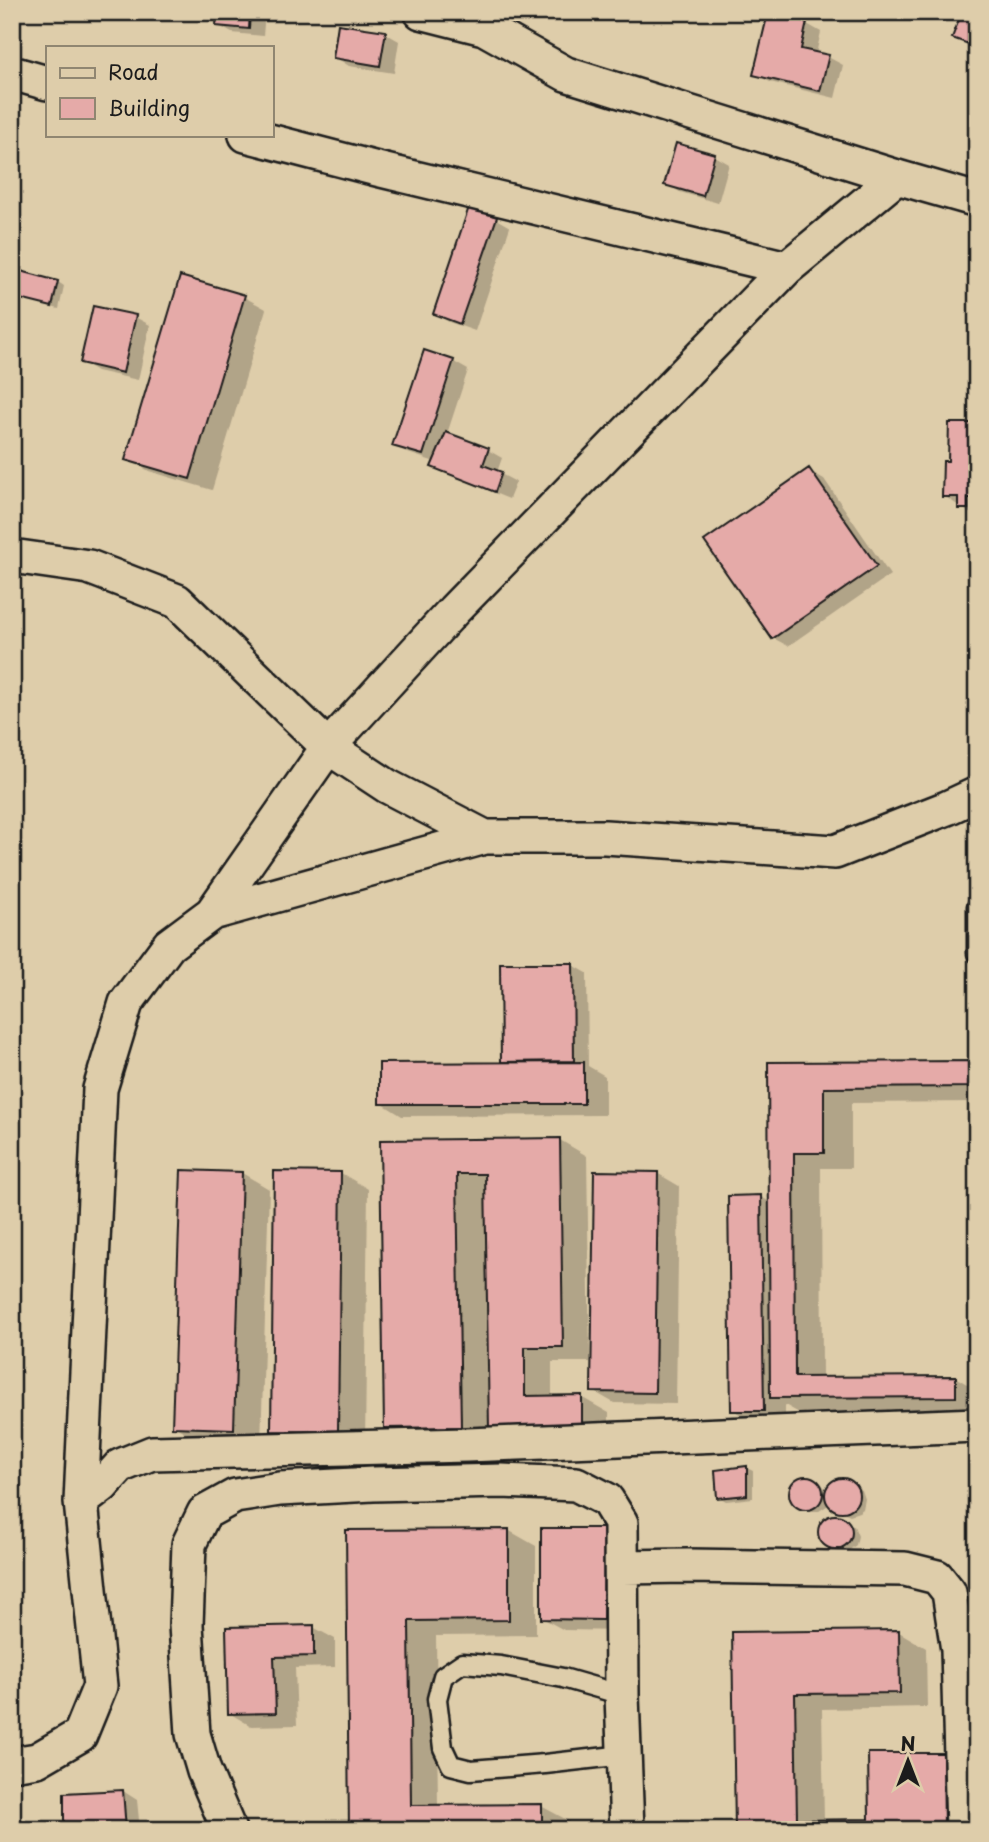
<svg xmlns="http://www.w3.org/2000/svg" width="989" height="1842" font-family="'Playpen Sans',sans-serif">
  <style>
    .shadow { fill: #0003 }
    .building { fill: #e5aaa8; stroke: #1c1c1c; stroke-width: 2 }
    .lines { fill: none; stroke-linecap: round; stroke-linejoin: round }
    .lane-casing { stroke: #1c1c1c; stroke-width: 23 }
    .street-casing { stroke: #1c1c1c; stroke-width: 38 }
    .lane { stroke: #decdaa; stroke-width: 18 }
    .street { stroke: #decdaa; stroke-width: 33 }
  </style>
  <rect width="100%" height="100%" fill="#decdaa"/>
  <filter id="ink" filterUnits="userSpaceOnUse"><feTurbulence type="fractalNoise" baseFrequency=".0143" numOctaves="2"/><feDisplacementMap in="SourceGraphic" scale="14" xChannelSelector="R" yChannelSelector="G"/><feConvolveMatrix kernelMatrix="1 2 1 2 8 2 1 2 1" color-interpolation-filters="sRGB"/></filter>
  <g filter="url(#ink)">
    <path class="shadow" d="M219,12H265L263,36L232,33L217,25Z
      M807,24L821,32L816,54L828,57L843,65L835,98L770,82L755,74Z
      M385,33L399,41L394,73L349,66L335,57Z
      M677,145L715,156L729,164L718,203L680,192L666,184Z
      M496,219L510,227L475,331L449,322L435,314Z
      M18,273L58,282L64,286L59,309L19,299L12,296Z
      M244,297L266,309L212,490L149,471L127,459Z
      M135,317L150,325L138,380L97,371L82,362Z
      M425,352L454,362L468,370L447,434L488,450L502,458L497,472L516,482L509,499L448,474L434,466L435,462L408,453L394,445Z
      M977,425V516H974L944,496L950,463Z
      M810,471L824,479L890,575L788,646L773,638Z
      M573,965L587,973L588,1066L605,1076V1115L402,1116L381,1103L509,1064L503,1061Z
      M977,1063V1102L851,1103V1168H821L822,1378L955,1377L977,1390V1412L799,1413L785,1405V1422L754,1423L733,1410L761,1197L770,1202V1064Z
      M560,1140L587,1156L590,1362H552V1397H581L609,1413V1444L413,1443L386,1427L382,1142Z
      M242,1173L269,1189L261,1444L202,1442L174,1426Z
      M341,1173L368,1189L365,1446H300L273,1430Z
      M657,1173L679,1186L676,1404L614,1403L593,1391Z
      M747,1468L753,1471V1498L726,1501L719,1497Z
      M804,1478L814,1479L822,1484L828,1493L832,1485L835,1482L845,1481L862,1490L865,1499L863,1509L859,1512L850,1515L837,1509L828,1502L827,1506L819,1511H809L797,1504L792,1496L793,1486L795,1482Z
      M833,1517L843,1519L854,1526L858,1536L856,1545L848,1551L843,1552L834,1548L826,1544L821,1535L822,1526L825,1522Z
      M508,1530L536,1546V1635L436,1636L438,1806H541L569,1821V1830H351L348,1532Z
      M604,1530L625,1542L624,1631L564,1630L542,1618Z
      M313,1627L335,1639V1667L295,1668L297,1725L251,1726L229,1713L228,1629Z
      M899,1632L926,1648L927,1707L822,1709L824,1821H871L942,1755L970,1770L971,1830H736L734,1634Z
      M123,1791L137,1800L140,1830H65Z"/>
    <path class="building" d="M217,12H250L249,29L216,26Z
      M962,12H977V47L952,38Z
      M768,13L807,22L801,49L829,55L820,91L753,75Z
      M338,24L386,31L380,66L333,58Z
      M676,143L715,154L703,196L664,185Z
      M469,207L497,217L460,324L433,314Z
      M17,270L58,281L52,307L12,297V289Z
      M180,276L245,295L190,479L125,460Z
      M93,306L136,315L123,373L80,363Z
      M424,350L454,360L423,455L392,446Z
      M949,423H977L976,498H968V509H958V497H942L943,461H948Z
      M446,432L489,448L483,465L502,472L495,492L431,467Z
      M809,468L877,566L772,639L704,541Z
      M500,963H573L574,1061L501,1062Z
      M977,1061V1087L824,1088V1153H794L795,1377L956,1376V1397L770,1398L768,1062Z
      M584,1062V1104H379V1063Z
      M560,1138L563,1347H525V1396L582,1395V1429L489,1430L485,1174H457L461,1427L384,1428L380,1140Z
      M181,1170L242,1172L234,1429L172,1427Z
      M274,1171L341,1172L338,1432L271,1431Z
      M594,1171L658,1172L655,1393L591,1392Z
      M761,1195L764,1411H731L728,1196Z
      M747,1466V1495L717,1498L715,1470Z
      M789 1493a17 17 0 1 1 34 0a17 17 0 1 1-34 0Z
      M825 1495a17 17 0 1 1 34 0a17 17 0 1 1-34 0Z
      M818 1532a17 17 0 1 1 34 0a17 17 0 1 1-34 0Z
      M541,1528H604L603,1620L541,1619Z
      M509,1529V1620L409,1621L411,1805L542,1804V1830H349L346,1530Z
      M314,1625V1656L274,1657L276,1713L228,1714L226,1627Z
      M899,1630L900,1693L795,1694L797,1820L869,1819L868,1753H943L944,1830H735L732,1632Z
      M123,1790L126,1830H64V1793Z"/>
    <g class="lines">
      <defs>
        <path id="lane" d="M977,907V953
          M622,1695L563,1678L501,1666L462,1663L443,1676L437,1699L443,1748L451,1765L471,1770L545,1764L624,1755"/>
        <path id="street" d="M421,12L484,28L566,74L897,177L977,200
          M12,73L47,83
          M246,135L377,169L787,268
          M12,556L89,567L177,601L328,747L387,786L485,837H605L835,852L947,808L977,794
          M212,913L485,837
          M81,1502L100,1089L126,1003L169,945L212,913L328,747L454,610L787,268L897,177
          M622,1567L688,1566L905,1569L937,1577L949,1592L958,1650L963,1830
          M12,1764L37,1760L80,1735L100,1686L81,1502L102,1486L120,1466L152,1453L467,1445L977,1425
          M229,1830L204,1771L193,1734L186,1625L189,1544L204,1513L235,1496L280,1489L373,1484L502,1481L576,1484L607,1500L621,1523L622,1695L627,1830"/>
      </defs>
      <use href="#lane" class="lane-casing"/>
      <use href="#street" class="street-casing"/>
      <use href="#lane" class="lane"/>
      <use href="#street" class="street"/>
    </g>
  </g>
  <rect width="989" height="1842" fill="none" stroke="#decdaa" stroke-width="42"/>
  <rect x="21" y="21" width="947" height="1800" fill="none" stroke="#1c1c1c" stroke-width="2.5" filter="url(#ink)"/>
  <rect x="46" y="46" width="228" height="91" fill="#decdaa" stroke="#908671" stroke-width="2"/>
  <rect x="60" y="68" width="35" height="10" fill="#decdaa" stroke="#908671" stroke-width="2"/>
  <text x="108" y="80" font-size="21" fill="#1c1c1c">Road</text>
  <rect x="60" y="98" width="35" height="21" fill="#e5aaa8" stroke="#908671" stroke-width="2"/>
  <text x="108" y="116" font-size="21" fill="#1c1c1c">Building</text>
  <g transform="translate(908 1761)" stroke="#decdaa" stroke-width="5" paint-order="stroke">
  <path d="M0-5L12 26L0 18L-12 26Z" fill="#1c1c1c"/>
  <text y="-10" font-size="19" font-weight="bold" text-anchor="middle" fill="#1c1c1c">N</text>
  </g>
</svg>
